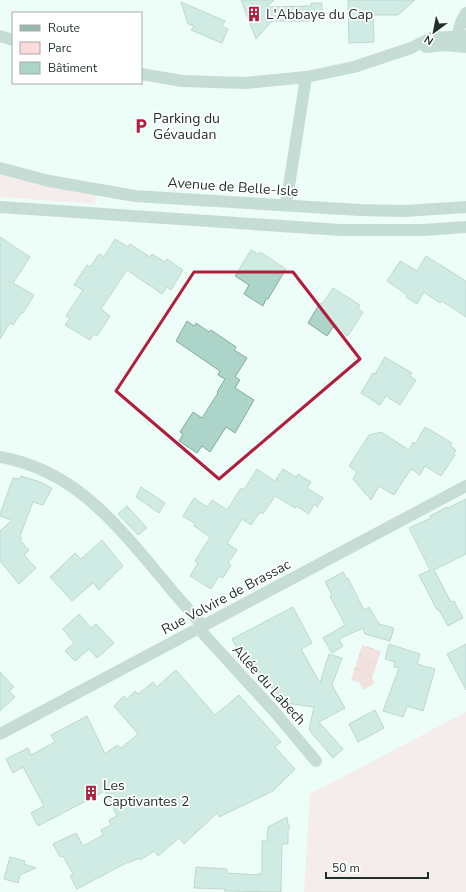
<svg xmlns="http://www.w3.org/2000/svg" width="466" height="892" font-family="'Nunito Sans',sans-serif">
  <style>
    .green { fill: #fddadb }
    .water { fill: url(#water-ripples) }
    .building { fill: #acd4c9; stroke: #85aca1 }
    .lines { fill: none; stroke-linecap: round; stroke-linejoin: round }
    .minor { stroke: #98b7ae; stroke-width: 12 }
    .marked { fill: none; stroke: #b11e3d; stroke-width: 3; stroke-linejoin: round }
    .labels { text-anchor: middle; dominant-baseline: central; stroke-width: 3.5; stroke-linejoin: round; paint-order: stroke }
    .poi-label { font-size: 14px; fill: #1f2f2b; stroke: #fff; text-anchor: start }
    .street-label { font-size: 14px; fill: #1f2f2b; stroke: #fff }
  </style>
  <defs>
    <pattern id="water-ripples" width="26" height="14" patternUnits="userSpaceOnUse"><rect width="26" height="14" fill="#f7bfc1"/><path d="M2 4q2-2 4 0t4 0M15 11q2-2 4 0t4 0" fill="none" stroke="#d3a4a6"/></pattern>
  </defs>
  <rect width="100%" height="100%" fill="#edfdf8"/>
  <path class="green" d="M0,173L97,195L95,204L0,197Z
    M466,712V892H304L310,794Z"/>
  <path class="water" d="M362,645L381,651L372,678L375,683L363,690L360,683L351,680Z"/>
  <path class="building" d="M241,0H274L267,7L311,6V3H322V18H311V21H272L256,39Z
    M348,0H415L398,15H373L374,42L349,43Z
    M181,2L225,21L222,26L228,29L222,43L191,30L194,26L188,24Z
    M0,237L30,257L13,283L34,295L23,313L22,312L13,325L10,323L0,339Z
    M115,239L128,247L130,244L150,257L152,254L165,262L167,259L183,270L171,290L167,287L162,294L127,270L101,309L110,316L97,336L94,334L90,340L65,325L70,318L66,316L83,290L74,285L87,265L90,267L99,254L104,257Z
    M251,250L258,254L260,252L286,269L268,299H266L263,306L244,294L249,285L235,276Z
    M426,256L466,281V317L442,301L440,303L424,292L417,304L406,297L407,295L387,281L400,261L417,271Z
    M333,288L360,305L358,308L363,312L348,336L333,327L327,336L308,323L320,303L322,304Z
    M187,321L194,326L196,323L209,332L211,330L236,347L234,350L247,358L235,377L240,380L235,388L254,400L235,433L226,427L210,452L202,446L197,453L179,441L183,434L180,432L193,412L202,418L218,393L217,392L225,379L218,375L220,371L176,341Z
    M385,357L412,373L410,376L416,380L400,405L386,396L380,405L361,393L373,373L375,374Z
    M425,427L452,443L450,446L456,450L454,454L455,455L441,476L425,466L420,475L411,469L394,495L379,486L371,500L353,479L357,472L349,466L369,435L381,432L409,450L413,442L415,444Z
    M257,469L275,481L283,469L296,477L298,474L311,482L307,488L323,498L317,507L314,504L309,514L296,506L295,508L275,496L263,514L260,512L251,525L242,519L227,543L237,550L228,563L231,565L223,578L219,576L211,589L190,576L198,563L195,561L210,537L194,526L195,524L183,516L194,498L207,507L212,500L227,510L241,488L244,490Z
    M21,476L40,482L52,488L43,505L33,502L20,536L22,538L20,540L29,550L24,555L36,568L19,584L0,561V531L12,520L0,516V514L13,478L19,479Z
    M141,487L165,503L159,513L136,497Z
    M466,499V554L434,570L451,602L454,601L463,618L448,626L439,610H437L419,575L430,570L409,528L431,518L430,516L447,507L448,508Z
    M127,506L147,528L138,535L118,514Z
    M102,540L123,566L99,590L93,583L72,601L50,577L75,553L81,559Z
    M343,572L347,579L348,578L364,610L369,607L379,624L394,628L390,641L365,634L363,628L339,639L343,646L332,653L323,638L345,625L330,596L332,595L325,582Z
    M293,607L312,643L301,649L320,683L329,654L342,658L332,685L345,708L319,722L343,749L333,758L309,730L314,707L285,703L257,671L245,649L239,652L232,639Z
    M79,614L91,628L96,624L114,643L97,658L89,649L75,661L65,651L74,643L63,629Z
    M389,644L420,654L417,664L435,669L423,711L407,706L403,717L383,711L399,668L394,667L395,662L385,659Z
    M466,644V690L447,654Z
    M176,670L215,715L239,695L281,742L275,747L295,769L273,791L219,817L217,813L184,844L179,838L158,856L154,851L140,860V858L128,863V862L77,889L70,876L73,874L63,856L60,857L53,844L76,833L83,846L103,835L101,830L111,825L109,820L117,816L105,791L38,826L31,813L44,806L23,767L13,773L6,759L28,748L31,755L46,747L55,742L51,735L87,716L105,754L117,745L121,748L138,734L114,706L124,696L127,699L135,691L138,694L153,682L157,687Z
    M0,672L14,687L9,691L15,697L0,711Z
    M375,710L384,728L358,742L349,724Z
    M287,817L288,824L290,828L288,830V844H282L281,892L224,891L225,889L194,888L196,867L227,869V873L259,875V873L262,874V841H267L268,827Z
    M10,857L25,861L24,864L36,868L20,875L18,883L4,879Z"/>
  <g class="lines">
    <path class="minor" d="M0,36L13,40
      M457,36L462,20L466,13
      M426,47L446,45L466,47
      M141,74L182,81L245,83L306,77L354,67L411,48L431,38L466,36
      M0,168L49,181L135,196L360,210L404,211L466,207
      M286,205L306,77
      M0,207L341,230H423L466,227
      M0,457C68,469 108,514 150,564C167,585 185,606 203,626
      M199,629L274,711L316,761
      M0,734L466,486"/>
  </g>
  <path d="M0 0H466V892H0ZM194,272H293L360,359L219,479L116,391Z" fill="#edfdf8" fill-opacity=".55" fill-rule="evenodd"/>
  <path class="marked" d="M194,272H293L360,359L219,479L116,391Z"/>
  <defs>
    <symbol id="building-bare" viewBox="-9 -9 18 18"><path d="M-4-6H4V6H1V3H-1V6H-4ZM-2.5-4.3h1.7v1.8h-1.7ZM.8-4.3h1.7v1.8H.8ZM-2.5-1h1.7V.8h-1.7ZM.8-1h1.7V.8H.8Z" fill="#b11e3d" stroke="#fff" stroke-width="2.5" paint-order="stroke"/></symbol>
    <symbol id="parking-bare" viewBox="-9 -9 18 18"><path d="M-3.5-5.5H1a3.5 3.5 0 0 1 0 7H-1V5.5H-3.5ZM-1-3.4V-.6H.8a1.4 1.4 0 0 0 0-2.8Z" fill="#b11e3d" stroke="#fff" stroke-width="2.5" paint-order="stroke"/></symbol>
  </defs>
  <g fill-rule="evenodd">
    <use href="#building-bare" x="243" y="3" width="22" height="22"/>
    <use href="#parking-bare" x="130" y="115" width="22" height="22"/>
    <use href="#building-bare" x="80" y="782" width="22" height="22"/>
  </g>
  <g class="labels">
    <g class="poi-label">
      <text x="266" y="14">L'Abbaye du Cap</text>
      <text x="153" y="118">Parking du<tspan x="153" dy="16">Gévaudan</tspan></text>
      <text x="103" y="785">Les<tspan x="103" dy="16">Captivantes 2</tspan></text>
    </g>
    <g class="street-label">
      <text transform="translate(233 187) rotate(4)">Avenue de Belle-Isle</text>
      <text transform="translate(226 597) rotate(-28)">Rue Volvire de Brassac</text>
      <text transform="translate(269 685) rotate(48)">Allée du Labech</text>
    </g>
  </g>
  <rect x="12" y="12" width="130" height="72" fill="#ffffff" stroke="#a5acaa"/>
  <rect x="20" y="25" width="20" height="6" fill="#98b7ae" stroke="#a5acaa"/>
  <text x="48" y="32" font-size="12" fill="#1f2f2b">Route</text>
  <rect x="20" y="42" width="20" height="12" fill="#fddadb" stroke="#a5acaa"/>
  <text x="48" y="52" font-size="12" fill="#1f2f2b">Parc</text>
  <rect x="20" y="62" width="20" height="12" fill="#acd4c9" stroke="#a5acaa"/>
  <text x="48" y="72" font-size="12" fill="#1f2f2b">Bâtiment</text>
  <g transform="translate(434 32) rotate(212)" stroke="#ffffff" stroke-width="3" paint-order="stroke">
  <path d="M0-3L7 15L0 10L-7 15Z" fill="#1f2f2b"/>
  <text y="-6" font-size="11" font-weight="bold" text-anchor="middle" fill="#1f2f2b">N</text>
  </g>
  <path d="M326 872v6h102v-6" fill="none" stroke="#1f2f2b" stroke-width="2"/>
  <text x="332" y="872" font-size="12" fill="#1f2f2b" stroke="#ffffff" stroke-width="3" paint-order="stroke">50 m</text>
</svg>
